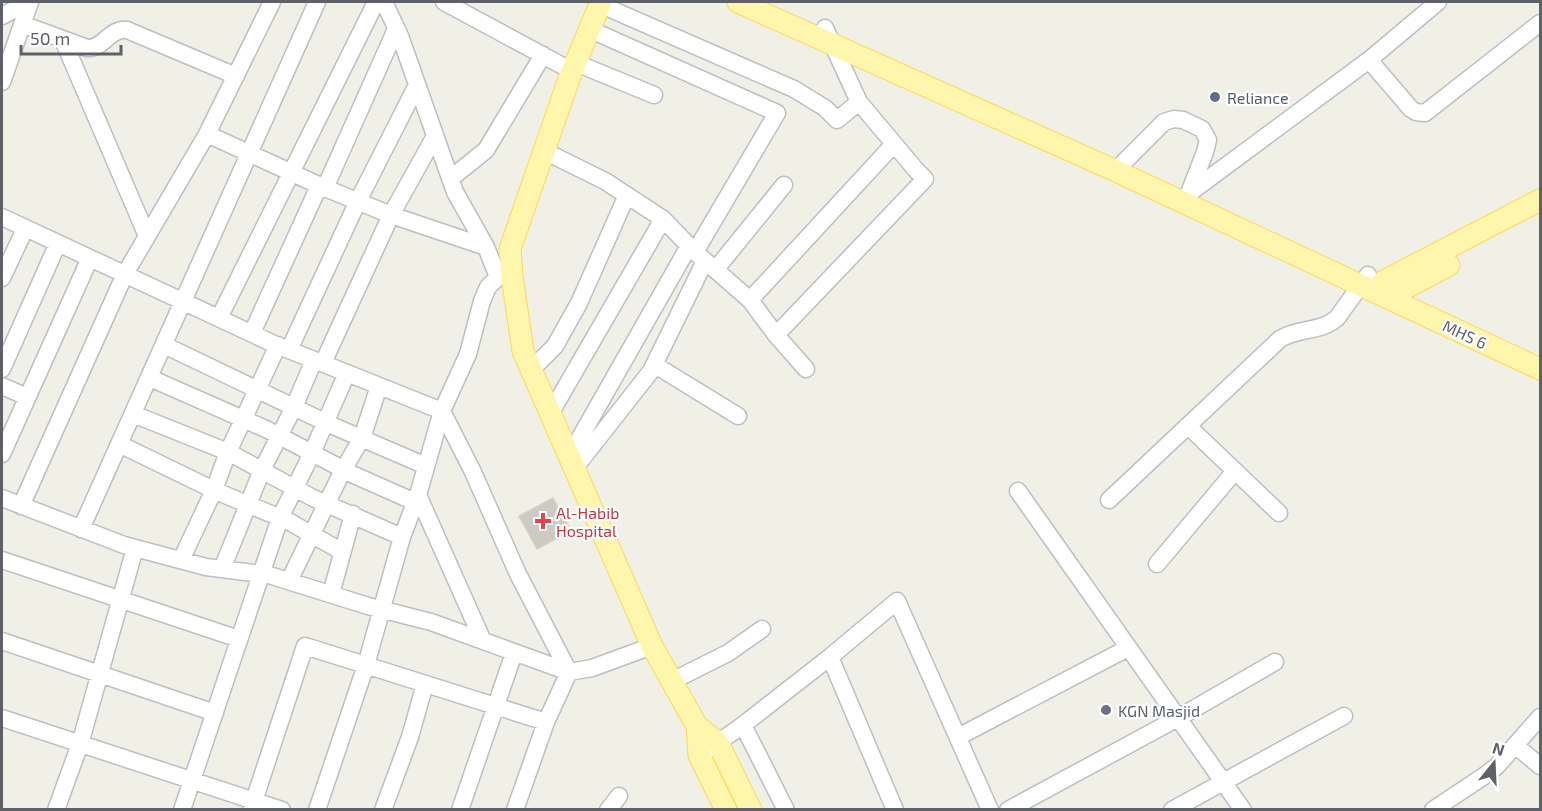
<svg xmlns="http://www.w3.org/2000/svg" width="1542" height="811" font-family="'Exo 2',sans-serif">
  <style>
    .building { fill: #cdcac3; stroke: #d7d2c4; stroke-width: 1.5 }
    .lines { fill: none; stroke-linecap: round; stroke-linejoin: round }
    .minor-casing { stroke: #bbbec3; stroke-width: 19 }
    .major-casing { stroke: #ffd852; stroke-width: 23 }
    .minor { stroke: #fff; stroke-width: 16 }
    .major { stroke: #fff6ae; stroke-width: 21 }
    .service-dot { fill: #5c6f8a; stroke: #fff; stroke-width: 2 }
    .health-dot { fill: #e0444e; stroke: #fff; stroke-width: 2 }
    .worship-dot { fill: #6b7280; stroke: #fff; stroke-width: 2 }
    .labels { text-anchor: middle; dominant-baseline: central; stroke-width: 4.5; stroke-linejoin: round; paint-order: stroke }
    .service-label { font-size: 16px; fill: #4e5e75; stroke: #fff; text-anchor: start }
    .street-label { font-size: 16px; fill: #5e6268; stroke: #fff }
    .health-label { font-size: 16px; fill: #be3a42; stroke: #fff; text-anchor: start }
    .worship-label { font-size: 16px; fill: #5b616d; stroke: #fff; text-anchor: start }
  </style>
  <rect width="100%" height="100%" fill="#f1f0e6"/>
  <path class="building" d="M553,498L571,531L537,549L519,516Z"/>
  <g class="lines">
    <defs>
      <path id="minor" d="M384,2L400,36L455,192L486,247L498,277
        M444,2L572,71
        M599,4L794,89L825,108L837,120L859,102
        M2,16L29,2
        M22,24L87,48C104,49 109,28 127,30L236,76
        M589,29L777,113L695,252
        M63,40L147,236
        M1369,60L1411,109L1416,112L1425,113L1540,23
        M576,63L654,95
        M2,82L30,2
        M207,134L325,188L391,215L486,247
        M544,151L605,181L663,219L695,252L750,300L776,335L806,369
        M1123,163L1164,122L1174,119L1183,120L1202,129L1208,140L1205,152L1189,193
        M450,179L486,150L543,55
        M325,188L396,29
        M1188,194L1369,60L1438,2
        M2,217L274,344L442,411L473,472L518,574L569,672L546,722L515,810
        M716,269L784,185
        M2,278L25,229
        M750,300L894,144
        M219,318L376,2
        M252,333L319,186
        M776,335L925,179L916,170L859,102L825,28
        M164,345L331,425L426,466
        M289,350L358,201L417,85
        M323,363L391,215L435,136
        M655,365L738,416
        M2,369L58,243
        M531,370L555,346L579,303L627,195
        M150,378L268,430L354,475L415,502
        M2,386L27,397
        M133,414L228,452L313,498L402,537
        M550,414L663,219
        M1188,426L1279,513
        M119,444L218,492L288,521L341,551
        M2,454L90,258
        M569,457L689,246
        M574,469L651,371L705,261
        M1018,491L1243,810
        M418,495L483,641
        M2,498L124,545L206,567L269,575L368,606L431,622L569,672L592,668L652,646
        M1109,500L1280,339C1299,327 1320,333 1337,318L1368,275
        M21,506L125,274L207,134L272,2
        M81,529L317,2
        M2,560L239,639
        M181,560L214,490L228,452L278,345
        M1157,564L1235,471
        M222,569L262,470L294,407L314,360
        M289,581L343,470L362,438L379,386
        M331,594L353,514
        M2,641L215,713
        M830,657L895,810
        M672,681L728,653L762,629
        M2,718L282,810
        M743,725L786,810
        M958,737L1128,648
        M1515,745L1540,766
        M709,749L743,725L830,657L897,601L990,810
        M56,810L80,744L135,548
        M182,810L280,518L312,453L347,373
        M251,810L305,646L546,722
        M317,810L366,665L402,537L418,495L442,411L468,354L482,301L488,287L511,265
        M383,810L410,737L425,684
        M460,810L514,653
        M608,810L619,796
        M1008,810L1178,718L1275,662
        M1172,810L1344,716
        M1433,810L1484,776L1497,766L1540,717"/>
      <path id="major" d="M601,2L570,76L510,249L512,276L523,351L652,646L697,726L699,755L726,810
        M738,2L1116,171L1540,369
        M1376,292L1384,281L1540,200
        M1390,299L1402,290L1449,265
        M697,726L718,743L751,810"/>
    </defs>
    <use href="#minor" class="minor-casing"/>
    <use href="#major" class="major-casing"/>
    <use href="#minor" class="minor"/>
    <use href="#major" class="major"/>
  </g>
  <circle class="service-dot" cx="1215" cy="97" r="6"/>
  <path class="health-dot" d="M540 512h6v6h6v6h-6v6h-6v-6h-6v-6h6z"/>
  <circle class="worship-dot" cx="1106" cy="710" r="6"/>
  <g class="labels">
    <g class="service-label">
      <text x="1227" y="97">Reliance</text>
    </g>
    <g class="street-label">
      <text transform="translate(1465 334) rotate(25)">MHS 6</text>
    </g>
    <g class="health-label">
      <text x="556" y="512">Al-Habib<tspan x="556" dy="18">Hospital</tspan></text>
    </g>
    <g class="worship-label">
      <text x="1118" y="710">KGN Masjid</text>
    </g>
  </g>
  <rect width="1542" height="811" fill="none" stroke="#5e6268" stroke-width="6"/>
  <g transform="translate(1494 763) rotate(18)" stroke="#ffffff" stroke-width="4.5" paint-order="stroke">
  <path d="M0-4.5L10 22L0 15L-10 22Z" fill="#5e6268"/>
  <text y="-9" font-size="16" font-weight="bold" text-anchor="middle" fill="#5e6268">N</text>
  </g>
  <path d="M21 45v9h100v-9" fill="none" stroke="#5e6268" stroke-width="3"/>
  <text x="30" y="45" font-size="18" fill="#5e6268" stroke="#ffffff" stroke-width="4.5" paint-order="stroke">50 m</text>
</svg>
